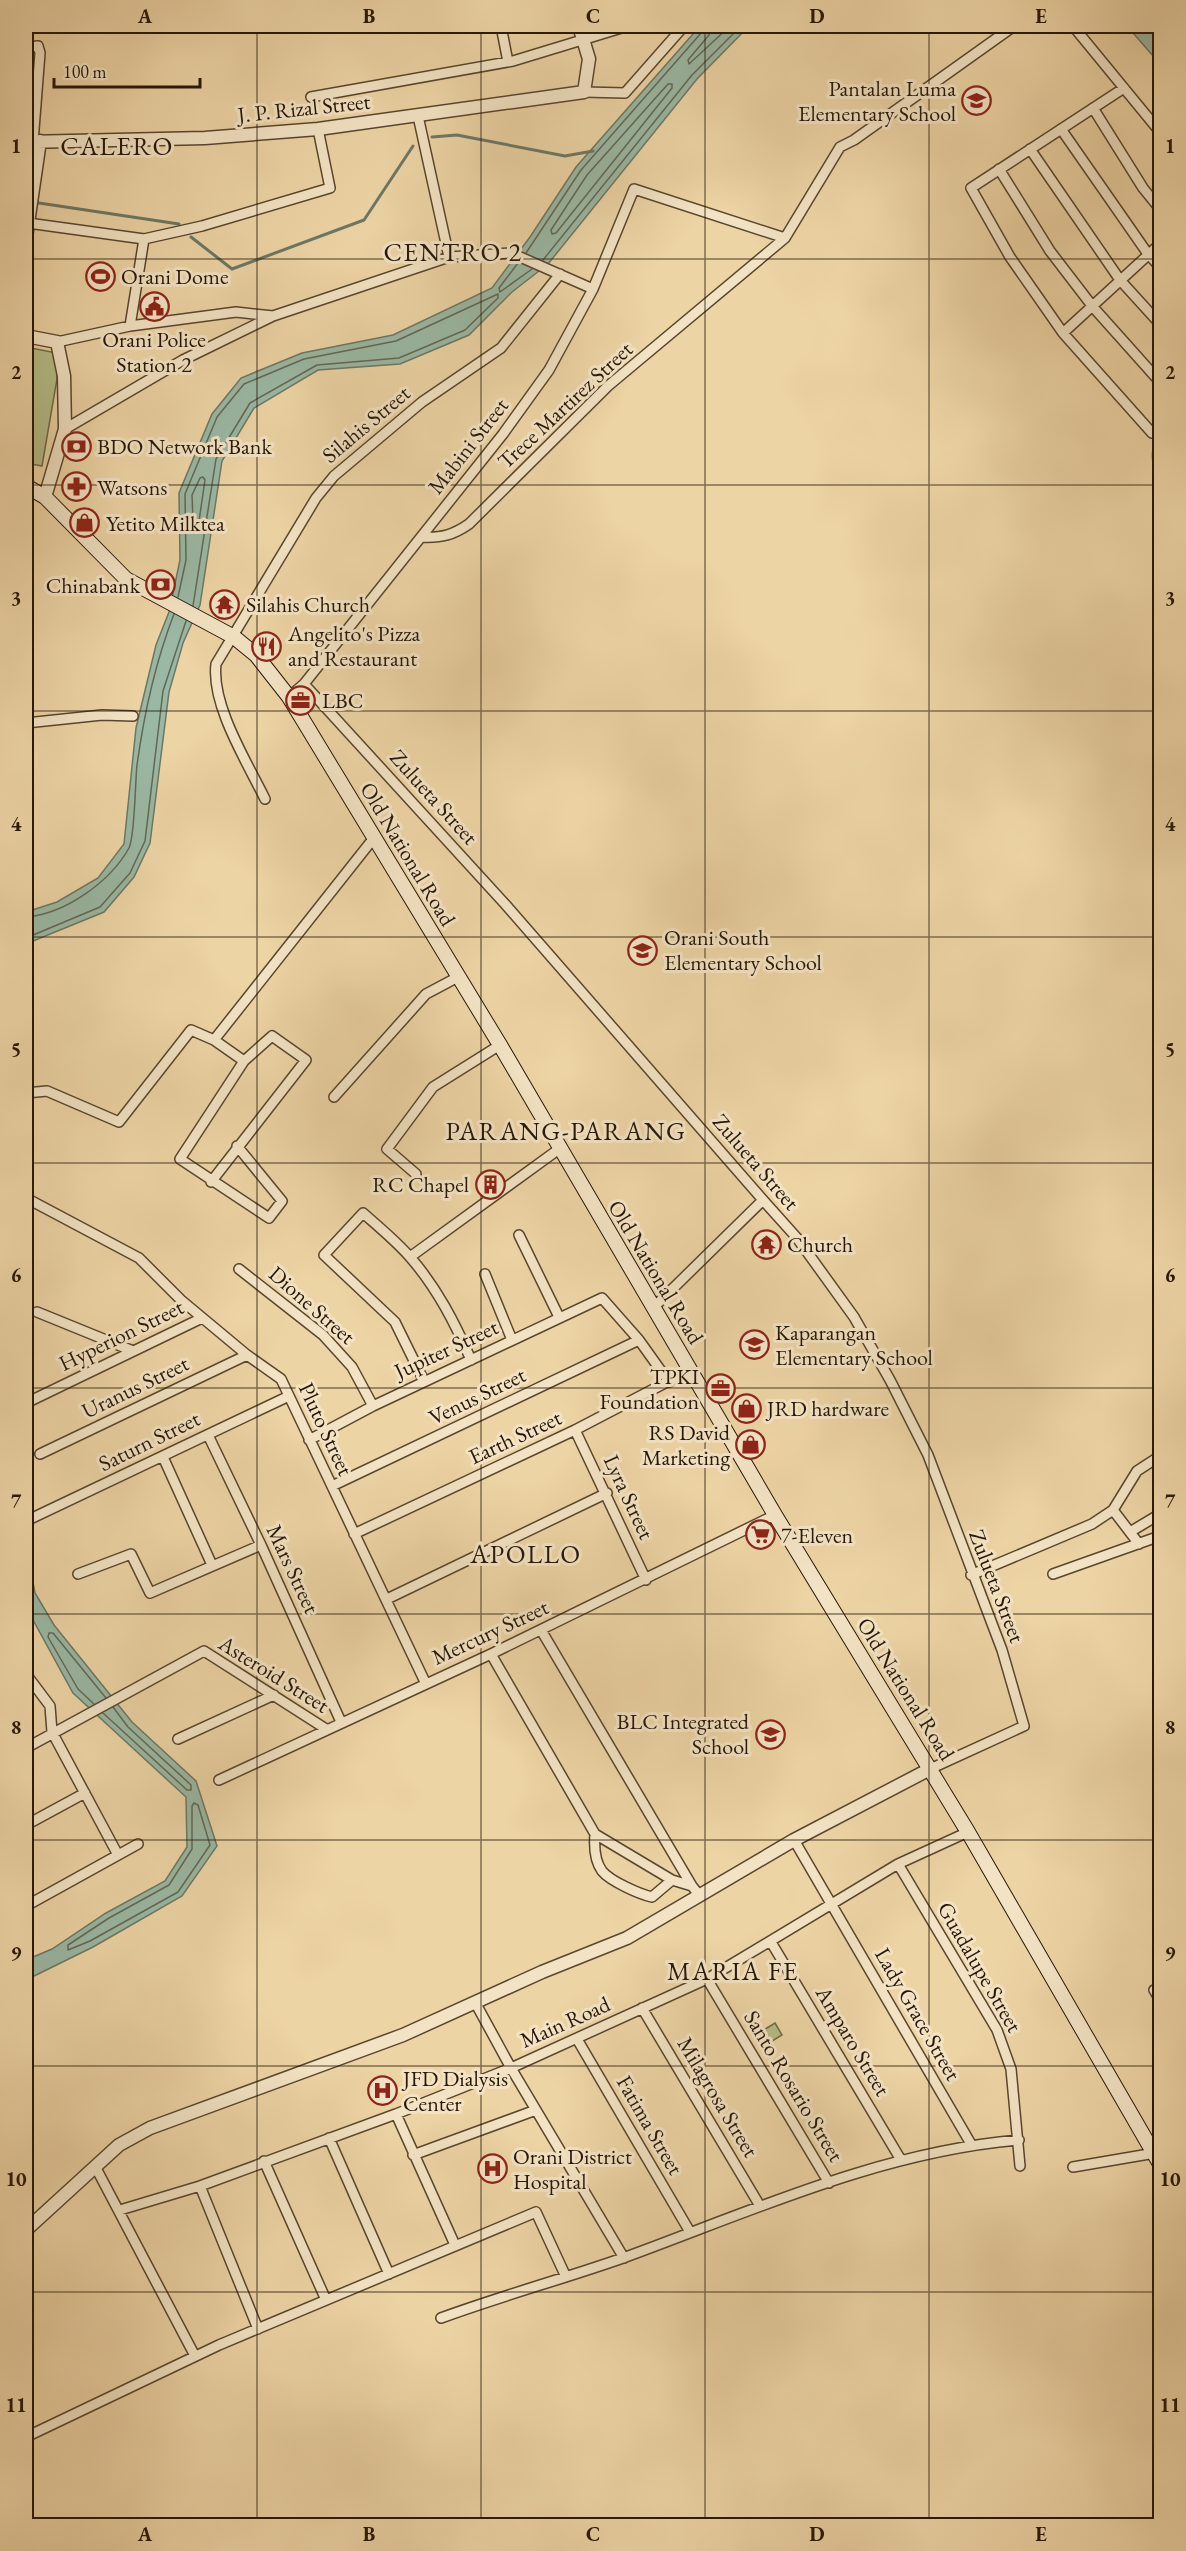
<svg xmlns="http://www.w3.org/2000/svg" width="1186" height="2551" font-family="'EB Garamond',serif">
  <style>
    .green { fill: #b5bd88; stroke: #6e6a48; stroke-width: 1.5 }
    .water { fill: #9ab8a4; stroke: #6c7865; stroke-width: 1.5 }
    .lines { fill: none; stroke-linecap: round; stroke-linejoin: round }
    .shore { stroke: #606856; stroke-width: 1.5 }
    .stream { stroke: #6c7865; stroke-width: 3 }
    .river { stroke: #9ab8a4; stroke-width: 18 }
    .minor-casing { stroke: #58462e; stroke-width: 12 }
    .tertiary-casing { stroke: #58462e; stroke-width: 15 }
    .secondary-casing { stroke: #271707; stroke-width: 16 }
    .minor { stroke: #f3e3c4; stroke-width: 9 }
    .tertiary { stroke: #f3e3c4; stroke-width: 12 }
    .secondary { stroke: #f3e3c4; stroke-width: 14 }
    .grid { fill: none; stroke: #271707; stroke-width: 1.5; stroke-opacity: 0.55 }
    .labels { text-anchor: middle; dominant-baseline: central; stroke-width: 6; stroke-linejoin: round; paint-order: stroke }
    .poi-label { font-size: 22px; fill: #271707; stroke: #f3e3c4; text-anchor: start }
    .street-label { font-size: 22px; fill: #271707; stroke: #f3e3c4 }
    .quarter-label { font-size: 26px; letter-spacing: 1.5px; fill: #271707; stroke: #f3e3c4 }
    .neatline { fill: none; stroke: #271707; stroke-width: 2 }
    .grid-label { font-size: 20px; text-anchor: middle; font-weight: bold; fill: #271707 }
  </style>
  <rect width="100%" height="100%" fill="#edd4a5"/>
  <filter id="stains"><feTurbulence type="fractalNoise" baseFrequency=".00333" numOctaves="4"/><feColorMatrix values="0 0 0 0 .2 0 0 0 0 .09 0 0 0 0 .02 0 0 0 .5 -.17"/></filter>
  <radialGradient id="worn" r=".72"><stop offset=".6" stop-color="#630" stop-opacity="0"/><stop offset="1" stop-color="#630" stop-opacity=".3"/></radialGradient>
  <path class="green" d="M26,347L57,353V379L42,466L26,463Z
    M775,2023L782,2035L769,2043L762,2031Z"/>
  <path class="water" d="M700,26H749L697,79L548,264L512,292L469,335L400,364L318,370L254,408L222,461L200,605L183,643L169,692L150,843L134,877L104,912L26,944V912L57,902L98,878L124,844L136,728L156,645L169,612L180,560L179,493L212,414L241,378L302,353L393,335L492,288L530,237L576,167Z
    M1127,26H1160V64Z
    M26,1545L35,1593L54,1625L132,1722L196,1781L217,1846L182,1896L93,1947L26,1980V1960L52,1949L106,1913L165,1881L187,1847L186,1797L73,1693L26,1607Z"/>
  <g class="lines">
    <path class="shore" d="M711,26L709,35L688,60L689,64L730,26
      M668,84H672V88L556,233L552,234L551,230L587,175Z
      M526,253L581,170L702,32L704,26
      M543,260L692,75L741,26
      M518,263L499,288L500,292L532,269
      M203,477L205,480L199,521L195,524L193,521L192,495L200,478Z
      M178,597L186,560L185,494L217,417L244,384L304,359L396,341L498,294V298L465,330L399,358L317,365L250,403L216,459L193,606
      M26,917C65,914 110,882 129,848C135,836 135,783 137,765C144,714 155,663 174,614
      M26,938L100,907L130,873L145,841L163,691L186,621
      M94,1704L78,1689L48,1637L49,1633H53L106,1698
      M103,1713L187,1790H191V1785L128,1727L113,1707
      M194,1803L198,1805L210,1845L178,1892L90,1941L68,1950V1945L109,1918L169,1885L192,1849V1806Z"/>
    <path class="stream" d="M432,137L457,135L565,156L593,151
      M39,203L179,224
      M191,237L232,269L364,220L413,146"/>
    <path class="river" d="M1160,455V457"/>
    <defs>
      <path id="minor" d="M501,26L508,62
        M1073,26L1160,132
        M26,47L38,46L40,53L33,142
        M1124,88L971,188L1010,257L1063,333L1152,433L1160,426
        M584,92L625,93L684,26
        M311,97L513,61L628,26
        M1093,108L1143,188L1160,209
        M418,116L449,257
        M1061,129L1148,254L1160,267
        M1030,149L1120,280L1160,324
        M999,169L1050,251L1093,307L1160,382
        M28,223L144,239L202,226L330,188L318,129
        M130,326L144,239
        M1063,333L1160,244
        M57,342L130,326L236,312L273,316
        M65,429L183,360L273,316L449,257L511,253L593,289
        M422,537C442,538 453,535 469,524L608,386L785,238L840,147L854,140L1014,26
        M304,684L505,904L763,1200L797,1238L854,1317L890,1380L928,1455L1002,1650L1024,1726L930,1769
        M289,697L304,684L503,434L549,370L593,289L634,189L785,238
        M26,723L102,715L133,716
        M265,799C247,762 211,705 216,664L316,498L334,476L422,402L501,348L560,274
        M214,1040L244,1061
        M26,1093L47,1091L119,1122L191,1030L214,1040L373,839
        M334,1097L426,994L458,977
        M416,1174L387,1149L433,1087L500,1045
        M211,1182L306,1060L272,1036L244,1061L180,1159L269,1218L282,1201L237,1146
        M26,1198L139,1258L181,1300L247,1355L281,1379L426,1684
        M519,1235L559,1317
        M410,1257L559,1149
        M239,1269L323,1335L352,1367L373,1406
        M485,1274L512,1340
        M653,1308L763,1200
        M37,1312L133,1351
        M424,1381L395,1322L324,1255L363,1213C379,1227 396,1241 410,1257C437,1288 455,1323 471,1360
        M26,1403L202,1318
        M575,1430L646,1580
        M208,1435L261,1545L341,1722
        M309,1440L373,1406L602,1298L639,1340L669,1382
        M40,1454L247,1355
        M163,1457L212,1565
        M332,1486L639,1340
        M1113,1510L1139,1544
        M26,1521L289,1396
        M1130,1532L1160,1514
        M354,1534L575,1430L690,1370
        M78,1574L131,1554L150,1593L261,1545
        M1053,1574L1160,1536
        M971,1575L1092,1524L1113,1510L1137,1471L1160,1456
        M387,1599L607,1493
        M541,1630L692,1886
        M491,1654L595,1834L672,1880L692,1886L700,1896
        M26,1674L50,1706L52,1732L118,1855
        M178,1739L274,1695
        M26,1748L204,1651L326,1729
        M219,1780L491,1654L775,1515
        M26,1825L85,1793
        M595,1834C594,1846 594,1860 602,1871C610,1881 639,1894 652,1897L672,1880
        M794,1840L971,2144
        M898,1864L997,2030L1011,2069L1020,2166
        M26,1906L138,1844
        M771,1942L901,2160
        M707,1979L829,2183
        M1154,1990L1160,2000
        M476,2004L511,2068L624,2258
        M642,2008L760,2206
        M577,2039L690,2232
        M396,2114L455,2245
        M329,2138L389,2274
        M413,2155L536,2110
        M264,2161L326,2300
        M1073,2167L1155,2153
        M96,2168L195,2356
        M200,2186L258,2329
        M120,2210L200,2186L396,2114L511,2068L707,1979L898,1864L968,1832
        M441,2318C501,2296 563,2279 623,2258C752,2211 880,2152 1019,2140
        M26,2437L219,2345L536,2212L566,2277"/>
      <path id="tertiary" d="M26,142L205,138L318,129L584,92L589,59L579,26
        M26,237L40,141
        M26,336L57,342L64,376L65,429L45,497
        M26,2230L119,2145L150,2128L403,2035L542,1972L627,1938L794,1840L930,1769"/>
      <path id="secondary" d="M26,486L45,497L126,579L234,637L256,655L289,697L500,1045L775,1515L968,1832L1160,2164"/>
    </defs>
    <use href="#minor" class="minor-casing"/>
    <use href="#tertiary" class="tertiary-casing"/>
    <use href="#secondary" class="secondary-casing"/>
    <use href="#minor" class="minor"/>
    <use href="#tertiary" class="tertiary"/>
    <use href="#secondary" class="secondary"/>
  </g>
  <path class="grid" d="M257,26V2526M481,26V2526M705,26V2526M929,26V2526M26,259H1160M26,485H1160M26,711H1160M26,937H1160M26,1163H1160M26,1388H1160M26,1614H1160M26,1840H1160M26,2066H1160M26,2292H1160"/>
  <defs>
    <symbol id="school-ring" viewBox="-11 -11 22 22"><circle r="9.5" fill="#f3e3c4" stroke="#8f2418" stroke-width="1.5"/><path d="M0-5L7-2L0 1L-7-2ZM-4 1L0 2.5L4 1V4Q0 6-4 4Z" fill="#8f2418"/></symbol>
    <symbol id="stadium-ring" viewBox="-11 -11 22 22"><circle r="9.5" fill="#f3e3c4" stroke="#8f2418" stroke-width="1.5"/><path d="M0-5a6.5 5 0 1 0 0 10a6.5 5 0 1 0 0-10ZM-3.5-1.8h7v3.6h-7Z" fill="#8f2418"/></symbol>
    <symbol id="civic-ring" viewBox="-11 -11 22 22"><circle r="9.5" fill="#f3e3c4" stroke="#8f2418" stroke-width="1.5"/><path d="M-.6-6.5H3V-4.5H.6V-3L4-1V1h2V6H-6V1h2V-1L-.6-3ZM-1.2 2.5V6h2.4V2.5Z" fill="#8f2418"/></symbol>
    <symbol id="bank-ring" viewBox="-11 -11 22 22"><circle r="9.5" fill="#f3e3c4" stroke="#8f2418" stroke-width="1.5"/><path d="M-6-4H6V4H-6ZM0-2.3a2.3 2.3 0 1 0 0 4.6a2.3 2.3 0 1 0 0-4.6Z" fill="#8f2418"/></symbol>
    <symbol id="pharmacy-ring" viewBox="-11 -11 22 22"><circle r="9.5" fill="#f3e3c4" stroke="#8f2418" stroke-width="1.5"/><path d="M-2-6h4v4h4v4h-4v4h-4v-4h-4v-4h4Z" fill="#8f2418"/></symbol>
    <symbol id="shop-ring" viewBox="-11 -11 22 22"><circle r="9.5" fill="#f3e3c4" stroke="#8f2418" stroke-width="1.5"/><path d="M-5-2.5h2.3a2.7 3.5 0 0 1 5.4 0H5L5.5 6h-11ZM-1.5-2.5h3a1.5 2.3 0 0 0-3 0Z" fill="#8f2418"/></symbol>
    <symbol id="temple-ring" viewBox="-11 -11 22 22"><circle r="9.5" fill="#f3e3c4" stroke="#8f2418" stroke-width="1.5"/><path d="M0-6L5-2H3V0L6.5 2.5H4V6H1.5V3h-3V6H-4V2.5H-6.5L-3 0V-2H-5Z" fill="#8f2418"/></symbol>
    <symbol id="restaurant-ring" viewBox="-11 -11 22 22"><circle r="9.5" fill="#f3e3c4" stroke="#8f2418" stroke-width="1.5"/><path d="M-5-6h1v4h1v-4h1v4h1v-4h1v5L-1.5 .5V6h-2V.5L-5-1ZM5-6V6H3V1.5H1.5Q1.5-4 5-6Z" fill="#8f2418"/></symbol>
    <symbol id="office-ring" viewBox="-11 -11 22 22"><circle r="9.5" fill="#f3e3c4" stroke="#8f2418" stroke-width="1.5"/><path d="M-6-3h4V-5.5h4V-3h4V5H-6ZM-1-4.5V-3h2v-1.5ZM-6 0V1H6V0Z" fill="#8f2418"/></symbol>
    <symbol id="building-ring" viewBox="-11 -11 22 22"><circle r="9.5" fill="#f3e3c4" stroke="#8f2418" stroke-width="1.5"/><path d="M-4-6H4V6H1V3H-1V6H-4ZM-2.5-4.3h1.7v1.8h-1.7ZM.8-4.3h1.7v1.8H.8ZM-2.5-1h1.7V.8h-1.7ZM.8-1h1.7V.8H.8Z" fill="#8f2418"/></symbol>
    <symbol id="supermarket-ring" viewBox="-11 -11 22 22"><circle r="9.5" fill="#f3e3c4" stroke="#8f2418" stroke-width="1.5"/><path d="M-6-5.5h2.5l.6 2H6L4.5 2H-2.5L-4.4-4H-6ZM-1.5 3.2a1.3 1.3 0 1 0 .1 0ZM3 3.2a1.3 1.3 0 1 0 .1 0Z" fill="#8f2418"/></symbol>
    <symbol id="hospital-ring" viewBox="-11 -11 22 22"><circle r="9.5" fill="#f3e3c4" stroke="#8f2418" stroke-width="1.5"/><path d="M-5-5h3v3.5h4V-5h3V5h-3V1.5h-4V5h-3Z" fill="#8f2418"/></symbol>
  </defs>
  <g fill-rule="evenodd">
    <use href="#school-ring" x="960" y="84" width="33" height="33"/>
    <use href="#stadium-ring" x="84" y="260" width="33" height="33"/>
    <use href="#civic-ring" x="138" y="290" width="33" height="33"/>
    <use href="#bank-ring" x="60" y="430" width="33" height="33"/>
    <use href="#pharmacy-ring" x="60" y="470" width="33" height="33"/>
    <use href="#shop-ring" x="68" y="506" width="33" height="33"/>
    <use href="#bank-ring" x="144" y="568" width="33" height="33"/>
    <use href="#temple-ring" x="208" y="588" width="33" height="33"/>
    <use href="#restaurant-ring" x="250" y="630" width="33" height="33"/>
    <use href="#office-ring" x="284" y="684" width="33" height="33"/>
    <use href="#school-ring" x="626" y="934" width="33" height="33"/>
    <use href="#building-ring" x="474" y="1168" width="33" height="33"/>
    <use href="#temple-ring" x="750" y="1228" width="33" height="33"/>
    <use href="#school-ring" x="738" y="1328" width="33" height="33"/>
    <use href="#office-ring" x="704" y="1372" width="33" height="33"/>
    <use href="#shop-ring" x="730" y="1392" width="33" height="33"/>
    <use href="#shop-ring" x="734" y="1428" width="33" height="33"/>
    <use href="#supermarket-ring" x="744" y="1518" width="33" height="33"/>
    <use href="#school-ring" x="754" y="1718" width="33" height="33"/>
    <use href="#hospital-ring" x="366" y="2074" width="33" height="33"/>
    <use href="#hospital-ring" x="476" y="2152" width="33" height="33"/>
  </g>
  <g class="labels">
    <g class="poi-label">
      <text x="956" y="88" text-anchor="end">Pantalan Luma<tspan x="956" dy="25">Elementary School</tspan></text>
      <text x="121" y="276">Orani Dome</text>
      <text x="154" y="339" text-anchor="middle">Orani Police<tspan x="154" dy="25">Station 2</tspan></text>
      <text x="97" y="446">BDO Network Bank</text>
      <text x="97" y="487">Watsons</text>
      <text x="106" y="523">Yetito Milktea</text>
      <text x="140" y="585" text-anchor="end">Chinabank</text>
      <text x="246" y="604">Silahis Church</text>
      <text x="288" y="633">Angelito's Pizza<tspan x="288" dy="25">and Restaurant</tspan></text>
      <text x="322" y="700">LBC</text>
      <text x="664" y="937">Orani South<tspan x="664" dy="25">Elementary School</tspan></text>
      <text x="469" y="1184" text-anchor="end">RC Chapel</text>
      <text x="787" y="1244">Church</text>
      <text x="775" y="1332">Kaparangan<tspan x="775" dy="25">Elementary School</tspan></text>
      <text x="699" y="1376" text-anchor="end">TPKI<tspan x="699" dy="25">Foundation</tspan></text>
      <text x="767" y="1408">JRD hardware</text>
      <text x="730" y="1432" text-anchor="end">RS David<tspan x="730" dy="25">Marketing</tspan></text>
      <text x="781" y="1535">7-Eleven</text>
      <text x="749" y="1721" text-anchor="end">BLC Integrated<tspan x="749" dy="25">School</tspan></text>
      <text x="403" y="2078">JFD Dialysis<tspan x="403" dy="25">Center</tspan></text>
      <text x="513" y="2156">Orani District<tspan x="513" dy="25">Hospital</tspan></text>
    </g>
    <g class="street-label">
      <text transform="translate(304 108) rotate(-6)">J. P. Rizal Street</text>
      <text transform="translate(565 405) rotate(-43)">Trece Martirez Street</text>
      <text transform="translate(366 424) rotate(-40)">Silahis Street</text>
      <text transform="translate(468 446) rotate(-52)">Mabini Street</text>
      <text transform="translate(434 797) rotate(48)">Zulueta Street</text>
      <text transform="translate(408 854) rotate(59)">Old National Road</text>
      <text transform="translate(756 1162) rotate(49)">Zulueta Street</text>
      <text transform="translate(656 1272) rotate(59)">Old National Road</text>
      <text transform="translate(312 1305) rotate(41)">Dione Street</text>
      <text transform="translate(121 1335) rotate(-26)">Hyperion Street</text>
      <text transform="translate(446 1349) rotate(-25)">Jupiter Street</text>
      <text transform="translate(135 1387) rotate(-26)">Uranus Street</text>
      <text transform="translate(477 1396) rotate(-26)">Venus Street</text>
      <text transform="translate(326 1429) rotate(65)">Pluto Street</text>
      <text transform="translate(515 1437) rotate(-25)">Earth Street</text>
      <text transform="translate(149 1441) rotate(-26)">Saturn Street</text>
      <text transform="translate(629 1497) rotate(65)">Lyra Street</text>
      <text transform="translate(293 1569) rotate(65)">Mars Street</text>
      <text transform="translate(997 1586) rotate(69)">Zulueta Street</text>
      <text transform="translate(490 1632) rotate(-25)">Mercury Street</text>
      <text transform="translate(274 1674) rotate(32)">Asteroid Street</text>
      <text transform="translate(906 1689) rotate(58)">Old National Road</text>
      <text transform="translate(980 1967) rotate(60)">Guadalupe Street</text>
      <text transform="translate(918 2014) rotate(60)">Lady Grace Street</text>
      <text transform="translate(565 2022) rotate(-24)">Main Road</text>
      <text transform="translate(853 2041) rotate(59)">Amparo Street</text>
      <text transform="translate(794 2086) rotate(59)">Santo Rosario Street</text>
      <text transform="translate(718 2097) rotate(59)">Milagrosa Street</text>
      <text transform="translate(650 2125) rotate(60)">Fatima Street</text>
    </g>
    <g class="quarter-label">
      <text x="117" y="146">CALERO</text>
      <text x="453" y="252">CENTRO 2</text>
      <text x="566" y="1131">PARANG-PARANG</text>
      <text x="526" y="1554">APOLLO</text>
      <text x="733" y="1971">MARIA FE</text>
    </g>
  </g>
  <rect width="1186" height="2551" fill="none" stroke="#edd4a5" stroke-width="66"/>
  <path d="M54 78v9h146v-9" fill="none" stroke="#271707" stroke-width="3"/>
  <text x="63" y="78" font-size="18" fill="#271707" stroke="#f3e3c4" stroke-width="4.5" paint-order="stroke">100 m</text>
  <rect x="33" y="33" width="1120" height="2485" class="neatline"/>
  <g class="grid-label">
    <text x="145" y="23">A</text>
    <text x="369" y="23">B</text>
    <text x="593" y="23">C</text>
    <text x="817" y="23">D</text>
    <text x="1041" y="23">E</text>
    <text x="16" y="153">1</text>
    <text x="1170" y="153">1</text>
    <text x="16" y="379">2</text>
    <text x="1170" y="379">2</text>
    <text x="16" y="605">3</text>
    <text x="1170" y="605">3</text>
    <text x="16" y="831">4</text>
    <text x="1170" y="831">4</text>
    <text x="16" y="1056">5</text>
    <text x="1170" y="1056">5</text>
    <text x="16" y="1282">6</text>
    <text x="1170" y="1282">6</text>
    <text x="16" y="1508">7</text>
    <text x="1170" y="1508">7</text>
    <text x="16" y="1734">8</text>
    <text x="1170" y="1734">8</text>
    <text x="16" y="1960">9</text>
    <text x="1170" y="1960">9</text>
    <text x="16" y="2186">10</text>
    <text x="1170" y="2186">10</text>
    <text x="16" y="2412">11</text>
    <text x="1170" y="2412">11</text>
    <text x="145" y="2541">A</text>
    <text x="369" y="2541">B</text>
    <text x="593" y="2541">C</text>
    <text x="817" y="2541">D</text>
    <text x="1041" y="2541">E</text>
  </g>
  <rect width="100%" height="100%" filter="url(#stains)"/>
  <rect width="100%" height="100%" fill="url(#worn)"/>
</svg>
